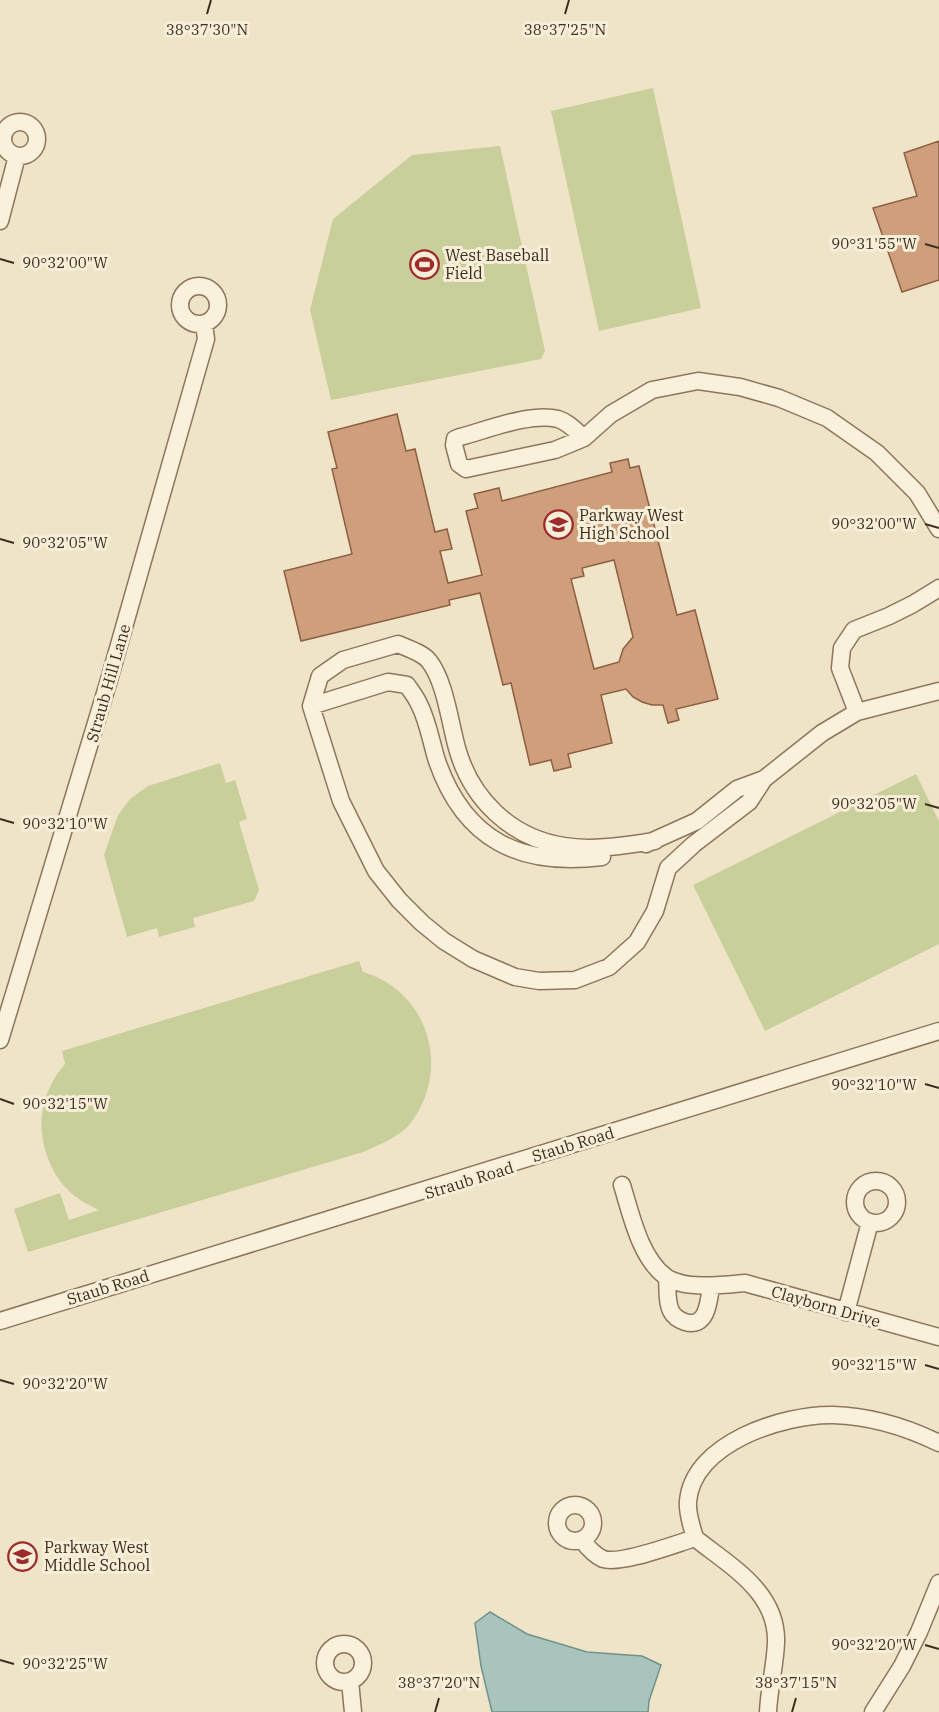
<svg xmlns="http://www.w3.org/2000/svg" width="939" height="1712" font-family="'IBM Plex Serif',serif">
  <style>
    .green { fill: #c9cf9b }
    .water { fill: #a9c4bc; stroke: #6f938a; stroke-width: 1.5 }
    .building { fill: #cf9f7d; stroke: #8d5f41; stroke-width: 1.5; fill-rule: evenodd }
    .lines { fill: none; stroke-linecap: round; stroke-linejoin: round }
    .street-casing { stroke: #8d765c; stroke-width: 19 }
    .street { stroke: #faf1dc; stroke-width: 16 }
    .ticks { fill: none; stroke: #3d2e20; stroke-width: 2 }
    .labels { text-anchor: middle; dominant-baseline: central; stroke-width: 6; stroke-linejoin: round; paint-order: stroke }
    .poi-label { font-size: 16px; fill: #3d2e20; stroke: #f7eed8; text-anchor: start }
    .street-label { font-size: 16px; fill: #3d2e20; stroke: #f7eed8 }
    .ticks-label { font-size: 15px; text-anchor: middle; fill: #3d2e20; stroke: #f7eed8; stroke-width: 6; stroke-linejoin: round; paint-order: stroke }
  </style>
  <rect width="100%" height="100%" fill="#f0e4c8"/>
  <path class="green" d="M653,88L701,308L599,331L551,111Z
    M500,146L545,351L541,359L331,400L310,310L333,219L412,155Z
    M220,763L226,783L235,780L247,819L239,822L259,890L254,901L193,918L195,927L159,937L157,928L127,937L104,855L118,815L130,799L148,786Z
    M916,774L939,821V944L765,1031L693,885Z
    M359,961L363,972C429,991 452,1070 410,1124C399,1137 379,1145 363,1152L28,1252L14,1209L60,1193L69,1220L99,1210C93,1207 86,1204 79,1199C44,1175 30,1121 52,1083C55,1076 60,1070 65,1064L62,1051Z"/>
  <path class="water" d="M490,1612L527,1634L587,1652L642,1656L661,1665L649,1701L648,1712H492L481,1666L475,1623Z"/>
  <path class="building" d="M939,141V280L902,292L873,208L917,196L904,153Z
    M397,414L406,451L415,449L435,532L447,529L452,549L440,551L448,583L482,575L466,511L478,508L474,494L499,488L502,501L612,472L610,463L628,459L630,468L639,466L677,615L695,610L718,699L676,709L679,720L668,723L663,705H652L642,702L633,697L626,689L601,695L612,743L568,754L571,767L554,771L551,760L530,765L511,683L503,685L480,593L449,600L450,605L301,641L284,571L352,554L332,469L337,468L328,432ZM614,560L633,637L623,649L619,662L594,669L571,579L584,576L582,568Z"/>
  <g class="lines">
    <defs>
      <path id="street" d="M3 139a17 17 0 1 1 34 0a17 17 0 1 1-34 0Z
        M0,221L17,156
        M180 305a19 19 0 1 1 38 0a19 19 0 1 1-38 0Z
        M584,438C576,431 568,422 558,419C531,412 487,430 460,437L455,439L454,445L459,464L466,469L555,450L584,438L611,414L652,390L698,381L740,387L779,398L827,418L877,453L917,493L939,529
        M311,706L388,682L407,685C411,691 416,697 419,704C428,721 431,742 437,761C465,841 521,867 602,857
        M857,712L840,668L842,648L854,630L889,616L913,604L939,588
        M655,841C626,845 594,851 564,846C511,838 471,799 457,748C450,723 445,681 429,661C423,653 407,648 398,644L343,660L320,676L311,706L341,801L376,871L399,900L422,923L444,941L473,959L515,977L539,981L575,980L609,967L637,942L655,911L668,868L694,844L749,802L764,779
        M646,844L697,821L737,789L764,779L822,733L857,712L939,691
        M0,1040L109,680L206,339L204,324
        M855 1202a21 21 0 1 1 42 0a21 21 0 1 1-42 0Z
        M622,1185C631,1214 640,1258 666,1277C685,1290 723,1285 745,1283L939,1337
        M667,1278C668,1288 666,1301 671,1311C674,1317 679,1320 685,1322C707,1329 709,1301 711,1286
        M846,1312L870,1222
        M0,1321L939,1031
        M557 1523a18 18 0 1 1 36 0a18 18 0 1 1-36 0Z
        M695,1538C692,1527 687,1514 688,1502C692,1443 784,1414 833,1415C870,1416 906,1427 939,1443
        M695,1538C730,1566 778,1592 776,1643C775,1666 769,1689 768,1712
        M582,1540C588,1548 594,1555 603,1559C621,1565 675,1544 695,1538
        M325 1663a19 19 0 1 1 38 0a19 19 0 1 1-38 0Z
        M350,1681L353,1712
        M873,1712L902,1666L919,1632L939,1583"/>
    </defs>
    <use href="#street" class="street-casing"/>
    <use href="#street" class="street"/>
  </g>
  <path class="ticks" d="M207,14L211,0M565,14L569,0M925,244L939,248M0,259L14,263M925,524L939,528M0,539L14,543M925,804L939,808M0,819L14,823M925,1084L939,1088M0,1099L14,1104M925,1365L939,1369M0,1380L14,1384M925,1645L939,1649M0,1660L14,1664M435,1712L439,1698M792,1712L796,1698"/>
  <defs>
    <symbol id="stadium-ring" viewBox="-11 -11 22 22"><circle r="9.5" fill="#f7eed8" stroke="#9e2a2b" stroke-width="1.5"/><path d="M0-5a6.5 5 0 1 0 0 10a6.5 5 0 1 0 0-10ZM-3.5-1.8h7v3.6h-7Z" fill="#9e2a2b"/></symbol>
    <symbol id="school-ring" viewBox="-11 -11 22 22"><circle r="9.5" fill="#f7eed8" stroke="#9e2a2b" stroke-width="1.5"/><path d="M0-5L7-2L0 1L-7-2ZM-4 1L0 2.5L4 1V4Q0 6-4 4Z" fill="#9e2a2b"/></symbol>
  </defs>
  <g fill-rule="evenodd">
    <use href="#stadium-ring" x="408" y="248" width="33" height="33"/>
    <use href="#school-ring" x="542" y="508" width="33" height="33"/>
    <use href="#school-ring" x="6" y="1540" width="33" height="33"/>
  </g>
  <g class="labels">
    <g class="poi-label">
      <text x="445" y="255">West Baseball<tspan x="445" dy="18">Field</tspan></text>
      <text x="579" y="515">Parkway West<tspan x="579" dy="18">High School</tspan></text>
      <text x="44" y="1547">Parkway West<tspan x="44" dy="18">Middle School</tspan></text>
    </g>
    <g class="street-label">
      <text transform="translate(108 683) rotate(-74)">Straub Hill Lane</text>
      <text transform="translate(573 1144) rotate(-17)">Staub Road</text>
      <text transform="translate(469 1180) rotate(-17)">Straub Road</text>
      <text transform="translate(108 1287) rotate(-17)">Staub Road</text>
      <text transform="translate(826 1306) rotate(16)">Clayborn Drive</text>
    </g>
  </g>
  <g class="ticks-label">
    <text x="207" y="35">38°37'30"N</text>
    <text x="565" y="35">38°37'25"N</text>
    <text x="874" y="249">90°31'55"W</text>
    <text x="65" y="268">90°32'00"W</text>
    <text x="874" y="529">90°32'00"W</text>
    <text x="65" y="548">90°32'05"W</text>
    <text x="874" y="809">90°32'05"W</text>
    <text x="65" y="829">90°32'10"W</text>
    <text x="874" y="1090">90°32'10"W</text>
    <text x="65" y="1109">90°32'15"W</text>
    <text x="874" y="1370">90°32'15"W</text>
    <text x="65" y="1389">90°32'20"W</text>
    <text x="874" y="1650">90°32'20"W</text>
    <text x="65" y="1669">90°32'25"W</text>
    <text x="439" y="1688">38°37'20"N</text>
    <text x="796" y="1688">38°37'15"N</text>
  </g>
</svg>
